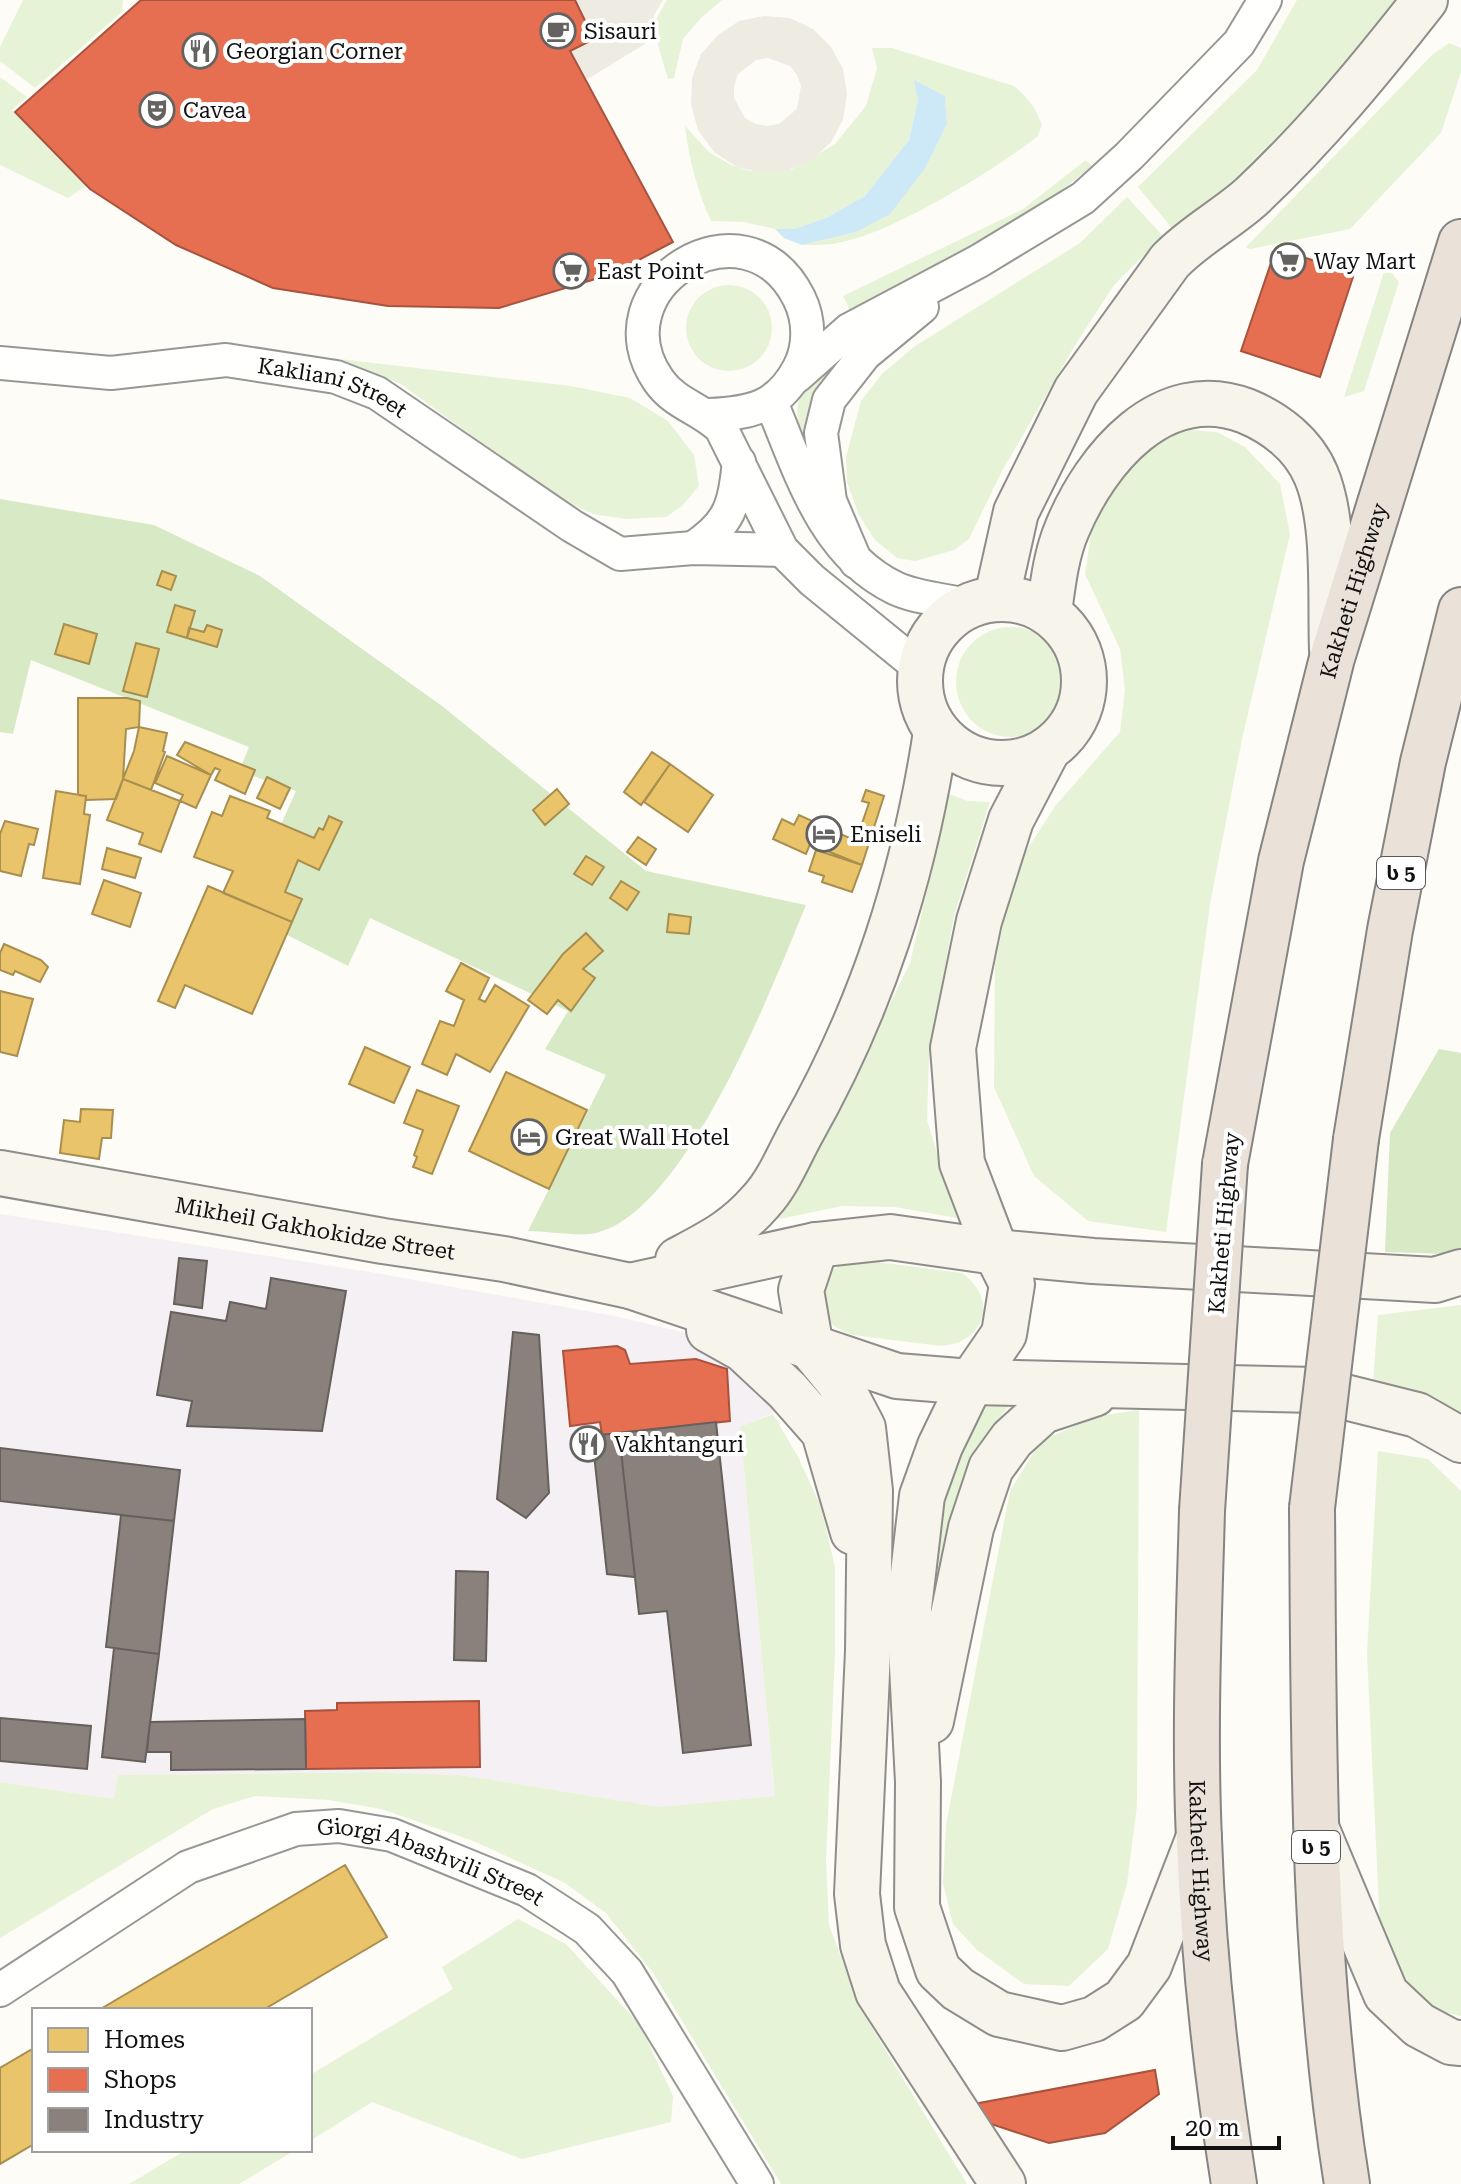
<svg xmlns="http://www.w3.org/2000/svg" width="1461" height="2184" font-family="'Roboto Serif','Noto Sans Georgian',serif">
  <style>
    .industrial { fill: #f5f0f3 }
    .green { fill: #e7f3d7 }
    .forest { fill: #d8eac5 }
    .plaza { fill: #edebe2; fill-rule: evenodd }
    .water { fill: #cde8f7 }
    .homes { fill: #e9c46a; stroke: #a88e4f; stroke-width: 2 }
    .shops { fill: #e76f51; stroke: #a7533e; stroke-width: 2 }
    .industry { fill: #8a817c; stroke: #665f5c; stroke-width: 2 }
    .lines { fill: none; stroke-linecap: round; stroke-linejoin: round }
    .street-casing { stroke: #979795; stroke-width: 36 }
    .secondary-casing { stroke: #8e8d8b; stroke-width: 48 }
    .highway-casing { stroke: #858482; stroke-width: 48 }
    .street { stroke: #fffffe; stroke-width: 32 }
    .secondary { stroke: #f6f4eb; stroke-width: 44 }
    .highway { stroke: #eae1d8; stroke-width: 44 }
    .highway-bridge-casing { stroke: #858482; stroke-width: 48; stroke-linecap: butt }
    .highway-bridge { stroke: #eae1d8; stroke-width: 44 }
    .labels { text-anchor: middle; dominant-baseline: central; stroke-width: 8; stroke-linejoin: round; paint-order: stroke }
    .shield { fill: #fff; stroke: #585858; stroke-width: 2 }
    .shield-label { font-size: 20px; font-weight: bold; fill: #111 }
    .poi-label { font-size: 22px; fill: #111; stroke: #fff; text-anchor: start }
    .street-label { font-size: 22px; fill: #111; stroke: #fff }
  </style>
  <rect width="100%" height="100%" fill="#fdfcf7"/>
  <path class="industrial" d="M0,1214L376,1273L614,1316L683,1332L729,1357L783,1408L740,1428L775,1796L659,1807L461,1775L376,1772L118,1775L114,1799L0,1782Z"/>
  <path class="green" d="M23,0H123L122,12L35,88L0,61V47Z
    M667,0H722L701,18L683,39L674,78L668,79L658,45L656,19Z
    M1297,0H1401L1303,112L1227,188L1172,228L1138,187L1257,70Z
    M1449,43L1461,48V72L1441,133L1350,229L1250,249L1246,247L1432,55Z
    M872,48H892L1014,86C1028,98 1036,108 1042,125L1037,137C991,172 889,236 833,244C823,245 812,245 802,245L856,232L926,167L947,124L945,96L915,81L918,100L909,140L865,196L826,218L794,229H775L744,222L711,221C697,190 689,160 685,126L709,152L731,165L750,171L791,170L835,144L866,106L877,68Z
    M0,77L27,97L12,110L86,186L68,198L0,165Z
    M1086,160L1092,166L1030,216L851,313L843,296L1023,209Z
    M1127,197L1163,236L1114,285L1074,347L1002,471L969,539L954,550L915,561L897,558L875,540L859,515L847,482L846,457L861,401L882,374L915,346L1080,243Z
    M1386,266L1399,282L1364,391L1344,397Z
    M686 328a43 43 0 1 1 86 0a43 43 0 1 1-86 0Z
    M331,358L571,386L630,398L668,421L694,455L699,486L682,506L666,517L626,519L593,514L548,492L401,384Z
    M837,361C813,397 809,408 804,451C796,429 792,397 810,379C817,372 828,366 837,361Z
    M1191,430L1217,432L1245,447L1280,484L1290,534L1242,739L1210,904L1166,1232L1088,1221L1034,1176L994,1087L995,964L1015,868L1056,805L1120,732L1125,690L1120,649L1085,574L1093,521L1134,460L1165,437Z
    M956 682a55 55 0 1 1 110 0a55 55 0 1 1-110 0Z
    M946,793L968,801L990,802L954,916L929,1058L927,1120L957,1218L895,1207L842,1206L780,1219L770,1210L849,1087L910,963L934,861Z
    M862,1260L962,1273C999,1299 985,1343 941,1346L853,1335C804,1321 810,1263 862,1260Z
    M1461,1305V1417L1373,1383L1378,1315Z
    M968,1404L1009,1405L981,1444L928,1678L927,1512Z
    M1139,1410L1137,1805L1127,1884L1108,1949L1069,1986L1024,1984L977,1950L953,1924L943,1883L946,1825L1010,1491L1041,1441L1098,1416Z
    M773,1414L798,1457L821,1507L835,1567V1654L826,1860L829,1925L860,2008L967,2184H781L653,1973L606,1913L565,1883L471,1840L381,1809L329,1800L255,1796L213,1809L0,1938V1782L114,1799L118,1775L376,1772L461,1775L659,1807L775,1796L740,1427Z
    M1378,1451L1428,1459L1461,1491V2016L1423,2007L1382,1971L1367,1653Z
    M518,1919L566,1944L640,2025L673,2096L671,2122L522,2159L372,2102L310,2141V2075L453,1989L442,1967Z
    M186,2150H295L239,2184H129Z"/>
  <path class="forest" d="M0,499L154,525L260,576L442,706L646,871L806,905C772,987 687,1211 596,1233C579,1237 547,1231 528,1231L606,1075L545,1049L568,1011L370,918L348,966L242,912L296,791L239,771L249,747L31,660L13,734L0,732Z
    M1439,1049L1461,1053V1250L1446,1254L1385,1252L1390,1133Z"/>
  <path class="plaza" d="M575,0H663L654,15L653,39L586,80L570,51Z
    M764,16L790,18L813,29L831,47L843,69L847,94L843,120L831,142L812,160L789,170L763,173L737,167L714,152L698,130L691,104L692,78L701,54L718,35L739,21ZM768,58L790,66L797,75L801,86L797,109L779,124L767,126L756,124L745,118L734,98V86L738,74L756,60Z"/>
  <path class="water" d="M914,80L945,96L947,124L926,167L890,214L856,232L802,245L784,238L775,229H794L826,218L865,196L909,140L918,100Z"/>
  <path class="homes" d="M162,571L176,576L171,590L157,585Z
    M175,605L195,611L187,638L167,632Z
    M64,624L97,634L89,664L55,654Z
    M207,625L222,630L217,647L187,638L189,628L204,632Z
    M136,643L159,649L147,697L123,691Z
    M78,698H127L140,701L139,727L126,729L123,779L116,799L86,800V796L78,795Z
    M139,727L167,733L163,751L165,752L151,790L123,779L134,751Z
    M185,742L255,770L245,794L215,780L220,770L215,768L211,775L177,755Z
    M652,752L670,764L641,805L624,792Z
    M167,756L211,775L196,808L180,801L183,795L155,783Z
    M670,764L713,795L688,832L644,802Z
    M267,777L290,788L280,809L257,798Z
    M123,779L180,801L161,852L139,844L143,833L107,820Z
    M557,789L569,804L545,825L533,810Z
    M866,790L884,796L862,865L810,844L806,854L773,839L782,819L794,825L799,815L856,841L869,803L862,801Z
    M56,791L86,796L84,814L90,815L80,884L43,878Z
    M230,796L270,811L267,818L314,838L319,828L323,830L329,816L342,822L319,870L298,860L285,892L302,899L292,922L223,893L233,871L194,857L212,812L222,816Z
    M5,821L38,829L34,845L29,844L21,876L0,871V834Z
    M638,837L656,849L646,865L627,852Z
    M107,848L141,858L135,878L102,869Z
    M816,850L862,865L852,892L822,882L824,876L809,871Z
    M586,856L604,867L592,885L574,874Z
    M104,880L141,893L130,927L92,914Z
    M621,881L639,892L627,910L610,898Z
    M208,886L292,922L252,1014L185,985L175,1008L158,1001Z
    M669,914L691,917L689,934L667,932Z
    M586,933L603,951L583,969L595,978L571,1011L558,1000L547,1014L528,1000L563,954Z
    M4,944L41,960L48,967L40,982L15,971L13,975L0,970V953Z
    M461,963L489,978L479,999L485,1002L495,985L529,1006L490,1072L456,1054L447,1075L422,1064L440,1021L454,1026L464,1000L446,991Z
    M0,991L33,999L17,1056L0,1052Z
    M365,1047L410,1067L394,1103L349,1084Z
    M506,1072L587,1110L549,1189L469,1151Z
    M417,1090L459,1106L432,1174L413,1167L417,1157L414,1155L423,1130L404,1123Z
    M81,1109L113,1110L111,1138H102L99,1159L60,1153L64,1120L80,1122Z
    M345,1865L387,1937L263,2010H99Z
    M34,2048V2144L0,2164V2068Z"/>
  <path class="shops" d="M141,0H575L594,39L570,51L673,242L612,274L499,308L388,306L273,288L176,245L90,189L15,112Z
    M1276,248L1354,274L1320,377L1241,351Z
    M617,1346L625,1350L630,1364L696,1359L727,1369L730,1421L602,1435L600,1422L570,1426L563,1351Z
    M479,1701L480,1767L306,1769L305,1711L337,1710V1703Z
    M1155,2070L1159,2094L1105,2133L1049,2143L991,2124L974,2104Z"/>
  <path class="industry" d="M179,1258L207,1261L202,1308L174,1304Z
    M271,1278L346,1291L322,1431L187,1426L192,1401L157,1395L171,1312L226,1321L230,1302L266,1309Z
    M513,1332L539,1335L549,1493L526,1518L497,1499Z
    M716,1422L751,1745L683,1753L667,1611L639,1614L619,1433Z
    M619,1433L635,1577L607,1574L592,1436Z
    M0,1448L180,1470L174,1521L0,1501Z
    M121,1515L174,1521L159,1654L106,1647Z
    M456,1571L488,1572L486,1661L454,1660Z
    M114,1648L159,1654L145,1762L102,1757Z
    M0,1718L91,1726L87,1769L0,1761Z
    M305,1719L306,1769L171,1770V1752H147L150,1722Z"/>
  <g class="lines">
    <defs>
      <g id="street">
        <path id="s1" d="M0,363L111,373L226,360L336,377L377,393L572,526L620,554L693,548L782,550"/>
        <path d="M797,376L849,330L979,261L1083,198L1129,156L1239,43L1265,0"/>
        <path d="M771,402C800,471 823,553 895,588C916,598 945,600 967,605"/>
        <path d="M709,415C751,413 778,408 799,368C810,347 810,320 799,298C745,191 593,288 659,381C675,404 702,409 721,428L782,550L812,580L920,668"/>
        <path d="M693,548C731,523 734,505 739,462"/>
        <path d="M856,562L830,501L821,433L829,400L865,354L922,307"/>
        <path id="s2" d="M0,1990L188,1867L296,1829L339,1826L392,1835L527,1890L587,1929L627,1972L757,2184"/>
      </g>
      <g id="secondary">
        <path d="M997,597L1016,512L1076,391L1170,261C1194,236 1225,220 1251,197C1315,137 1371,69 1425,0"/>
        <circle cx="1002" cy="681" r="82"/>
        <path d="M1049,612C1053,583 1056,555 1067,529C1096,459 1162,379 1246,411C1275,423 1303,444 1316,475C1336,522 1330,598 1332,650"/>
        <path d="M1047,751L1011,820L979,921L953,1048L962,1163L996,1252L1012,1284L1004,1334L971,1382L940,1446L922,1496L909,1608L918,1782L917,1907L938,1970L958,1989L999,2014L1062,2028L1094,2019L1124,2000L1149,1966L1199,1837"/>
        <path id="s3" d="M0,1173L383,1241L504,1259L630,1286L897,1376L971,1382L1317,1390L1417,1415L1461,1440"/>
        <path d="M816,1245L801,1290L811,1348L839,1382L863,1428L870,1491L868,1651L857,1894L863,1945L878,1992L1003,2184"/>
        <path d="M678,1260C712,1242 735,1231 761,1201C778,1183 789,1155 801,1133C873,1006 914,876 936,732"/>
        <path d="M630,1286L816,1245L890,1237L996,1252L1093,1261L1435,1280L1461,1272"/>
        <path d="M709,1330L743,1349L787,1390L824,1432L853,1532"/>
        <path d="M931,1721L971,1528L991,1468L1012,1439L1043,1411L1094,1394"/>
        <path d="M1317,1830L1386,1994L1419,2025L1451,2042L1461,2043"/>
      </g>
      <g id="highway">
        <path d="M1356,1139L1390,930L1423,762L1461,610"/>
        <path id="s4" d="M1225,1164L1281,861L1332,658L1461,242"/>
        <path d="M1312,1508C1314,1734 1311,1960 1347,2184"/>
        <path id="s5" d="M1202,1511C1199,1620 1194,1730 1199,1839C1203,1955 1216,2070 1234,2184"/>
      </g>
    </defs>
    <use href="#street" class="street-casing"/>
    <use href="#secondary" class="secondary-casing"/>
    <use href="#highway" class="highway-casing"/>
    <use href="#street" class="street"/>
    <use href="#secondary" class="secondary"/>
    <use href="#highway" class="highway"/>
    <defs>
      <path id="highway-bridge" d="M1312,1508L1356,1139
        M1202,1511L1225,1164"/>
    </defs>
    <use href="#highway-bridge" class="highway-bridge-casing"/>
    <use href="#highway-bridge" class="highway-bridge"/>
  </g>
  <defs>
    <symbol id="cafe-ring" viewBox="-11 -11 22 22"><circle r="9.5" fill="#fff" stroke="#646362" stroke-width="1.5"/><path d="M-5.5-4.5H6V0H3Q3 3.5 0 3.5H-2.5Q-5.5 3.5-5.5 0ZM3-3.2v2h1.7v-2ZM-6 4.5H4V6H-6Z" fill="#646362"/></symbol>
    <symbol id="restaurant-ring" viewBox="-11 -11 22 22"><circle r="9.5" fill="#fff" stroke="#646362" stroke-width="1.5"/><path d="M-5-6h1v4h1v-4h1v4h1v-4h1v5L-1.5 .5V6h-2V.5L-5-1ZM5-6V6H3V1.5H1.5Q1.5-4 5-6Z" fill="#646362"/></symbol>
    <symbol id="theatre-ring" viewBox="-11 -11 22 22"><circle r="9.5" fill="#fff" stroke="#646362" stroke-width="1.5"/><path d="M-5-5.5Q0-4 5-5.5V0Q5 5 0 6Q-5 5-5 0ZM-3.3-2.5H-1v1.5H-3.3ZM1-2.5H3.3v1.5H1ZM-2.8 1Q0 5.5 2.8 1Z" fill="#646362"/></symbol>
    <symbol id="supermarket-ring" viewBox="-11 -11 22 22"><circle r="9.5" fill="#fff" stroke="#646362" stroke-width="1.5"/><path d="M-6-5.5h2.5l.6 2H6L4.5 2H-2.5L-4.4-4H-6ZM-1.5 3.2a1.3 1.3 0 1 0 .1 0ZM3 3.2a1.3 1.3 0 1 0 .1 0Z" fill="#646362"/></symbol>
    <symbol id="hotel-ring" viewBox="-11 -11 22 22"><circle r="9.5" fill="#fff" stroke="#646362" stroke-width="1.5"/><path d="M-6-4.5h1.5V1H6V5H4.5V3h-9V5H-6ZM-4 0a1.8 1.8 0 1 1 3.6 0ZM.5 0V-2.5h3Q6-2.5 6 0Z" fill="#646362"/></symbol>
  </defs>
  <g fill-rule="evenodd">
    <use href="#cafe-ring" x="538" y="11" width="40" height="40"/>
    <use href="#restaurant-ring" x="180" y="31" width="40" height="40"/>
    <use href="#theatre-ring" x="137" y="90" width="40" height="40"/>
    <use href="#supermarket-ring" x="1268" y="241" width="40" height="40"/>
    <use href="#supermarket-ring" x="551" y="251" width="40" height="40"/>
    <use href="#hotel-ring" x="804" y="814" width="40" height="40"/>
    <use href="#hotel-ring" x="509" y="1117" width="40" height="40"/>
    <use href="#restaurant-ring" x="568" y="1424" width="40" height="40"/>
  </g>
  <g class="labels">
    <g class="shield">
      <rect x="1377" y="857" width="48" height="32" rx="6"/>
      <rect x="1292" y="1831" width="48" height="32" rx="6"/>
    </g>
    <g class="shield-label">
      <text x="1401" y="873">ს 5</text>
      <text x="1316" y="1847">ს 5</text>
    </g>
    <g class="poi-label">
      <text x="584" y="31">Sisauri</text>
      <text x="226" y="51">Georgian Corner</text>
      <text x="183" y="110">Cavea</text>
      <text x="1314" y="261">Way Mart</text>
      <text x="597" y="271">East Point</text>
      <text x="850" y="834">Eniseli</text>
      <text x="555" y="1137">Great Wall Hotel</text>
      <text x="614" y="1444">Vakhtanguri</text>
    </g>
    <g class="street-label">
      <text stroke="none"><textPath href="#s1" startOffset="338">Kakliani Street</textPath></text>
      <text stroke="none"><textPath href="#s4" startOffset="588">Kakheti Highway</textPath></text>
      <text transform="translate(1224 1223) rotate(-85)">Kakheti Highway</text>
      <text stroke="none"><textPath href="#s3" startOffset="320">Mikheil Gakhokidze Street</textPath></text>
      <text stroke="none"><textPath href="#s2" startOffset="480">Giorgi Abashvili Street</textPath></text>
      <text stroke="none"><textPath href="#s5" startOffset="360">Kakheti Highway</textPath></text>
    </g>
  </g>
  <rect x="32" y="2008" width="280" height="144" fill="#ffffff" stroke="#a0a0a0" stroke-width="2"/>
  <rect x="48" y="2028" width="40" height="24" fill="#e9c46a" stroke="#a0a0a0" stroke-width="2"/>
  <text x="104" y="2048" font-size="24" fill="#111111">Homes</text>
  <rect x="48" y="2068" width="40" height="24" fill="#e76f51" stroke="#a0a0a0" stroke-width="2"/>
  <text x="104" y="2088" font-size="24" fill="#111111">Shops</text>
  <rect x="48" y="2108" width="40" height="24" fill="#8a817c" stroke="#a0a0a0" stroke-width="2"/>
  <text x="104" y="2128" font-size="24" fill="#111111">Industry</text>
  <path d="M1173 2136v12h106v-12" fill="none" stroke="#111111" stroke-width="4"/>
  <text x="1185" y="2136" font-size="24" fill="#111111" stroke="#ffffff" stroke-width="6" paint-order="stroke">20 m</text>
</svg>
